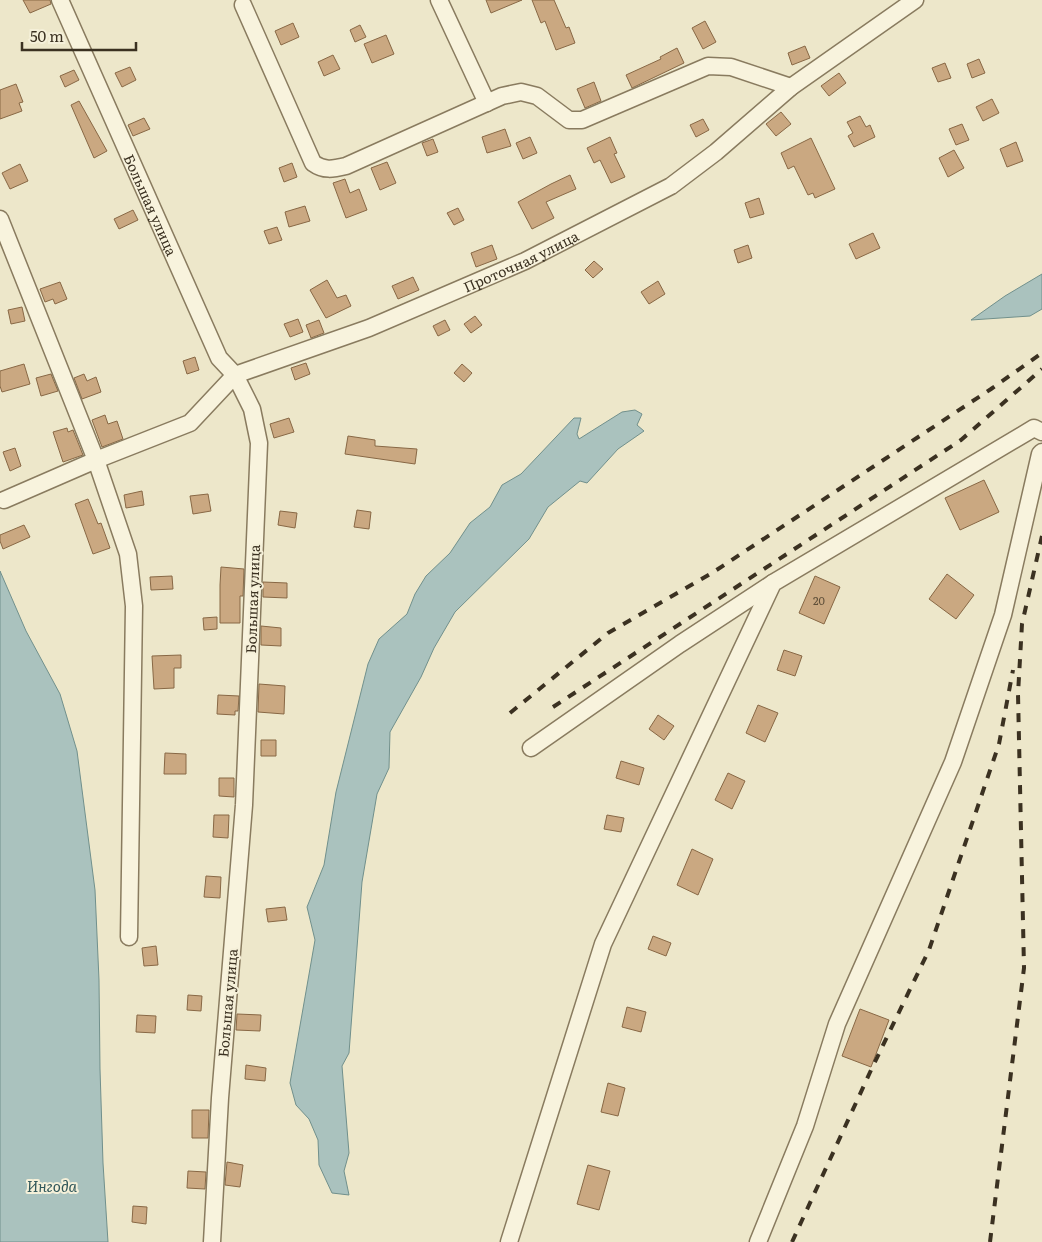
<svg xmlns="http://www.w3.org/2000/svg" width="1042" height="1242" font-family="Literata,serif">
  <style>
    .water { fill: #aac2be; stroke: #71908c }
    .building { fill: #caa881; stroke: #886845 }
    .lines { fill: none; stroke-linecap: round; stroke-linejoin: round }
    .minor-casing { stroke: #897b5f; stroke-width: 19 }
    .minor { stroke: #f8f3dd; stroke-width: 16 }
    .rail { stroke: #3b3121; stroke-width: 4; stroke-dasharray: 9 9; stroke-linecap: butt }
    .labels { text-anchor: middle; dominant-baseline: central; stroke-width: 4; stroke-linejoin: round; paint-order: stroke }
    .number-label { font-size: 11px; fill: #5f4f39 }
    .street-label { font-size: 14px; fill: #3b3121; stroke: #f5f0d9 }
    .water-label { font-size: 15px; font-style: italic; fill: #31575a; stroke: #f5f0d9 }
  </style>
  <rect width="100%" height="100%" fill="#ede7ca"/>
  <path class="water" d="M1042,274V309L1030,316L971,320L1005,296Z
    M635,410L642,414L637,425L644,431L618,449L587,483L580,481L548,507L529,539L455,612L434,648L421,677L390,732L389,768L377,794L362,882L349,1053L342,1066L349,1153L344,1171L349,1195L332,1193L319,1165L318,1140L309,1119L296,1105L290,1083L315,940L307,907L324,865L336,792L368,664L379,639L407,614L415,594L426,576L450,553L470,523L490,507L502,485L521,474L574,418H581L577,434L579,439L622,412Z
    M0,571L26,631L60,694L77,751L95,890L99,980L100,1069L103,1163L108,1242H0Z"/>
  <path class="building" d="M23,0H50L51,4L30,13Z
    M486,0H522L491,13Z
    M532,0H554L566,28L569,27L575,43L556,50L545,21L541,23Z
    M705,21L716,42L703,49L692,28Z
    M293,23L299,37L281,45L275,31Z
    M360,25L366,37L355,42L350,30Z
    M386,35L394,54L372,63L364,44Z
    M805,46L810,58L792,65L788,53Z
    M677,48L684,63L632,88L626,75L661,59L660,57Z
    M333,55L340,69L324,76L318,62Z
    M979,59L985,73L972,78L967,64Z
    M945,63L951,78L938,82L932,68Z
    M130,67L136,80L122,87L115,73Z
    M74,70L79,80L65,87L60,76Z
    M839,73L846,83L829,96L821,86Z
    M594,82L601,101L585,108L577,89Z
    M16,84L23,102L19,103L22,111L0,119V90Z
    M992,99L999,113L983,121L976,107Z
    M79,101L107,151L94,158L71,105Z
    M781,112L791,124L776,136L766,124Z
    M860,116L866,127L870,125L875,137L854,147L848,136L853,133L847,122Z
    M144,118L150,129L133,136L128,125Z
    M703,119L709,130L696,137L690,125Z
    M962,124L969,140L956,145L949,129Z
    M505,129L511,146L487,153L482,137Z
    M530,137L537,153L523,159L516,143Z
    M610,137L617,153L614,154L625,177L611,183L600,160L594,163L587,148Z
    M811,138L835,189L815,198L813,193L808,195L794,166L788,169L781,153Z
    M433,139L438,152L427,156L422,143Z
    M1016,142L1023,161L1007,167L1000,149Z
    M954,150L964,168L948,177L939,158Z
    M387,162L396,183L380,190L371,168Z
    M292,163L297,177L284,182L279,168Z
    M20,164L28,181L10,189L2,173Z
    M570,175L576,189L546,202L554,218L532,229L518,202L551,184Z
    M345,179L350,193L359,189L367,210L346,218L333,183Z
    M759,198L764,214L750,218L745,203Z
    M305,206L310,221L289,227L285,212Z
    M458,208L464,220L454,225L447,213Z
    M133,210L138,220L119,229L114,219Z
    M277,227L282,240L269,244L264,231Z
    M873,233L880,248L856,259L849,244Z
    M492,245L497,259L476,267L471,253Z
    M748,245L752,258L738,263L734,250Z
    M594,261L603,269L593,278L585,270Z
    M413,277L419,290L398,299L392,286Z
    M327,280L337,298L346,295L351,306L326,318L310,290Z
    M658,281L665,294L649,304L641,292Z
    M60,282L67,299L55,304L53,299L45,302L40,289Z
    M22,307L25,321L11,324L8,310Z
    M475,316L482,325L471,333L464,324Z
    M298,319L303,332L290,337L284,324Z
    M319,320L324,333L311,338L306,325Z
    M445,320L450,330L438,336L433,326Z
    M195,357L199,370L187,374L183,361Z
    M306,363L310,374L295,380L291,368Z
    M24,364L30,384L2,392L0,386V371Z
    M462,364L472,373L464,382L454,373Z
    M51,374L58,391L41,396L36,378Z
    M84,374L87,381L96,377L101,392L82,399L74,378Z
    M105,415L108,424L117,421L123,439L102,447L92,420Z
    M289,418L294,432L274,438L270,424Z
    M67,428L68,432L73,430L83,455L63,462L53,432Z
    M348,436L375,440V446L417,449L415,464L345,454Z
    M15,448L21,466L10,471L3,452Z
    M984,480L999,512L960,530L945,498Z
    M142,491L144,505L126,508L124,495Z
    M208,494L211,511L193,514L190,496Z
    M88,499L98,524L101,523L110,548L93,554L75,504Z
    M357,510L371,512L369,529L354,527Z
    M280,511L297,513L295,528L278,525Z
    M24,525L30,537L3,549L0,541V535Z
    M221,567L244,569L243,596H240V623H220V585Z
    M947,574L974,595L956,619L929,599Z
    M172,576L173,589L151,590L150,577Z
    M815,576L840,587L824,624L799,613Z
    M263,582L287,583V598L263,597Z
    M217,617V629L204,630L203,618Z
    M261,626L281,628V646L261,645Z
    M784,650L802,656L795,676L777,670Z
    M181,655V668H174V688L154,689L152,656Z
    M259,684L285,686L284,714L258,712Z
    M218,695L239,696L238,711H235V715L217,714Z
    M758,705L778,713L765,742L746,733Z
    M658,715L674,726L664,740L649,729Z
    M261,740H276V756H261Z
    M165,753L186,754V774H164Z
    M621,761L644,768L639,785L616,778Z
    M728,773L745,781L732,809L715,800Z
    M219,778H234V797L219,796Z
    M214,815H229L228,838L213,837Z
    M607,815L624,818L621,832L604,829Z
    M692,849L713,859L698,895L677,885Z
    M206,876L221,877L220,898L204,897Z
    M285,907L287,920L268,922L266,909Z
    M653,936L671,943L666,956L648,949Z
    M156,946L158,965L144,966L142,948Z
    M188,995L202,996L201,1011L187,1010Z
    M627,1007L646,1012L641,1032L622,1027Z
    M860,1009L889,1020L871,1067L842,1056Z
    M237,1014L261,1015L260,1031L236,1030Z
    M137,1015L156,1016L155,1033L136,1032Z
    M246,1065L266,1068L265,1081L245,1079Z
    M608,1083L625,1088L618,1116L601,1112Z
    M192,1110H209L208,1138H192Z
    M227,1162L243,1165L240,1187L225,1185Z
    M588,1165L610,1171L599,1210L577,1204Z
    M188,1171L206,1172L205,1189L187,1188Z
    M133,1206L147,1207L146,1224L132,1222Z"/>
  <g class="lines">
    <defs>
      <g id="minor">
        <path id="s1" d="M60,0L219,358L235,375L252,409L259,443L244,805L220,1098L212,1242"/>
        <path d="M439,0L487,103"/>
        <path d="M243,5L313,163C324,171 333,169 346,166L502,96L521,92L537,96L569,120H582L708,66L731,67L791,87"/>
        <path d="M0,219L96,460L128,554L134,606L129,937"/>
        <path id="s2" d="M4,500L96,460L190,423L235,375L369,328L525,261L671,186L716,152L791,87L915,0"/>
        <path d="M531,748L680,644L773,583"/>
        <path d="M509,1242L603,944L773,583L1034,428L1042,432"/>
        <path d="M758,1242L805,1126L837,1024L953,762L1003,615L1040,454L1042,452"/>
      </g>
    </defs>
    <use href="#minor" class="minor-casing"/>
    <use href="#minor" class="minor"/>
    <path class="rail" d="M553,707L961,440L1042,369
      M510,713L608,633L712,573L991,389L1042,353
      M792,1242L872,1068L929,950L999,744L1013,670
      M990,1242L1024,968L1018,694L1022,624L1042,536"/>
  </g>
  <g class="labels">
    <g class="number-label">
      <text x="819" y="600">20</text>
    </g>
    <g class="street-label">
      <text stroke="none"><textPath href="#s1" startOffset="224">Большая улица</textPath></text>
      <text stroke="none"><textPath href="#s2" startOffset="575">Проточная улица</textPath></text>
      <text transform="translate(252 599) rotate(-88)">Большая улица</text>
      <text transform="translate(227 1003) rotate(-85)">Большая улица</text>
    </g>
    <g class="water-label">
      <text x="52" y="1185">Ингода</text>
    </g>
  </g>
  <path d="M22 42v8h114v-8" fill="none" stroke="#3b3121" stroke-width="2.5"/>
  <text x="30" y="42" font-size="15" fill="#3b3121" stroke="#f5f0d9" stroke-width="4" paint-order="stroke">50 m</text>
</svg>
